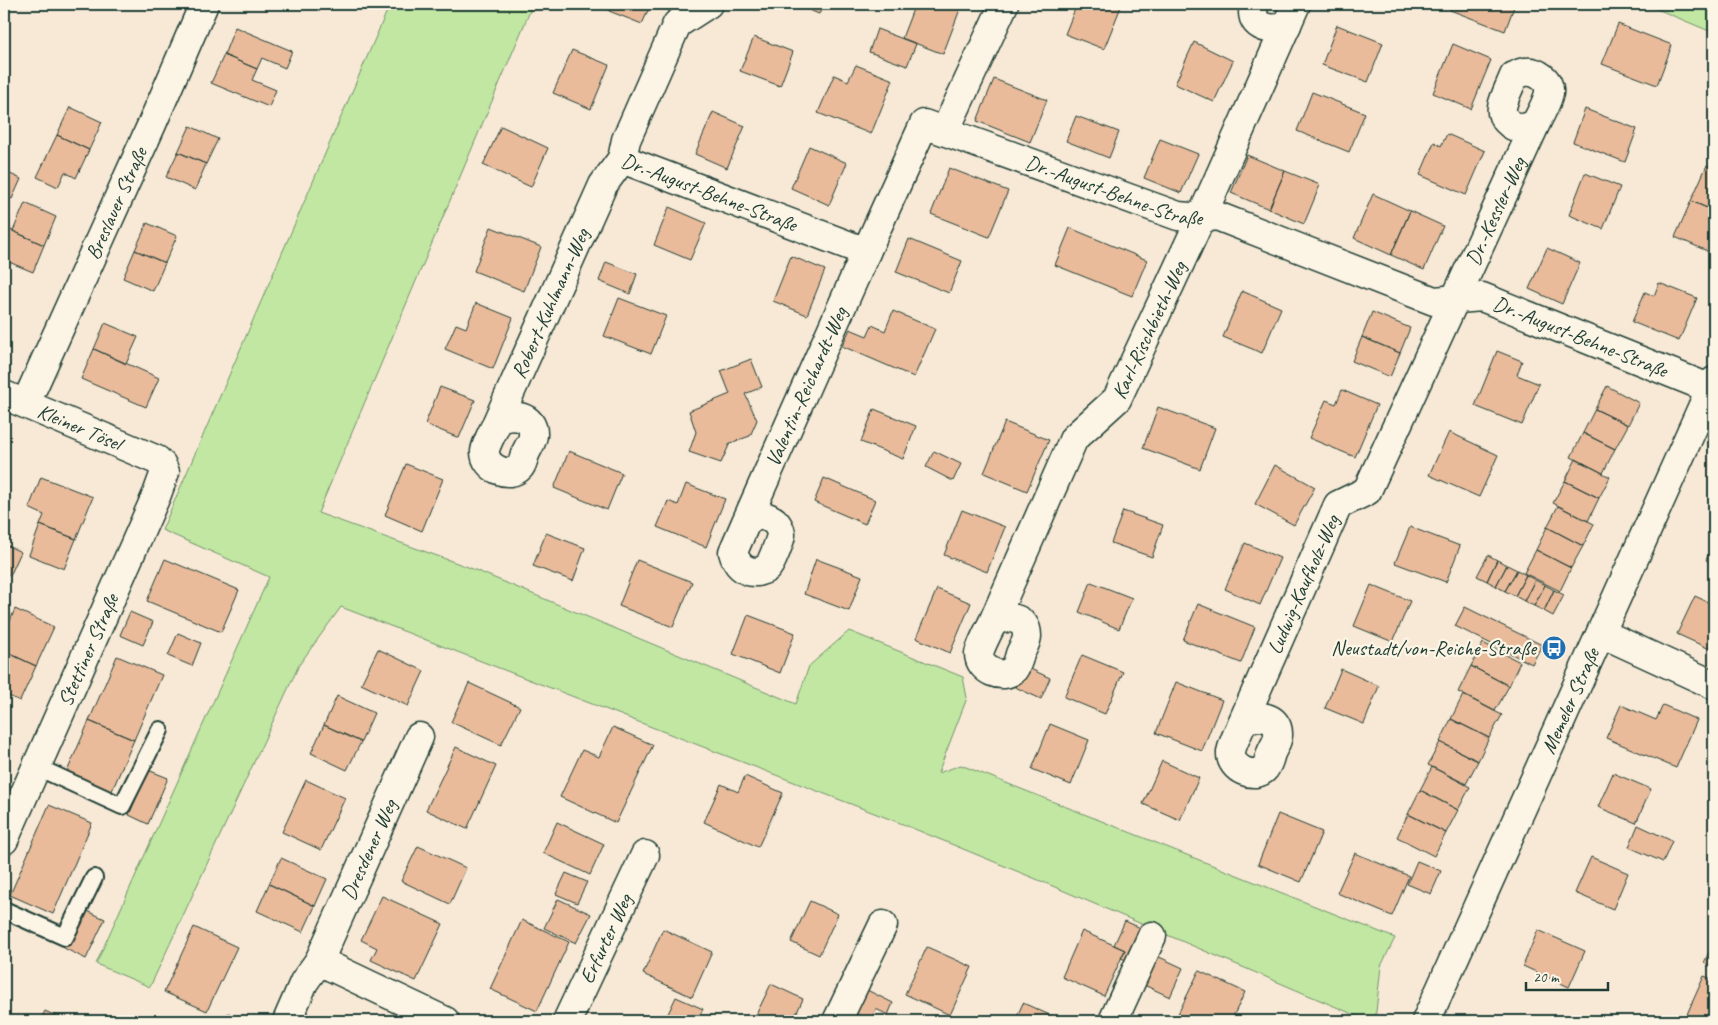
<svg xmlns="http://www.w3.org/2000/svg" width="1718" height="1025" font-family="Caveat,sans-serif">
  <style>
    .green { fill: #c1e7a2; stroke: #70926b }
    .building { fill: #eabb9b; stroke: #1f3d34 }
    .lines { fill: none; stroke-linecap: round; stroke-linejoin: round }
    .service-casing { stroke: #1f3d34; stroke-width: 20 }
    .minor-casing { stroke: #1f3d34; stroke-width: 31 }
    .service { stroke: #fcf5e5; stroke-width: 16 }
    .minor { stroke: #fcf5e5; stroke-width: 28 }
    .labels { text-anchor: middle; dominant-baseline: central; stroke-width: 4.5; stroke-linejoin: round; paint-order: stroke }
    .street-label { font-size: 21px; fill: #1f3d34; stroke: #fcf5e5 }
    .poi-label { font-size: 21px; fill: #1f3d34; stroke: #fcf5e5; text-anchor: end }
  </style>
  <rect width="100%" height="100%" fill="#f8e9d6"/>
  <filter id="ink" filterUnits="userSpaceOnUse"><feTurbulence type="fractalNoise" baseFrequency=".02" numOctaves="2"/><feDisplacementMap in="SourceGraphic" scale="10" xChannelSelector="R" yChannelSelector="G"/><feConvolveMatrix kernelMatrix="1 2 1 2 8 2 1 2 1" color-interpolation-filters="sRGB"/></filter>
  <g filter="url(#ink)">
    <path class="green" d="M390,4H533L318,513L468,567L796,704L809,666L849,631L963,677L967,698L938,773L961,765L1395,938L1381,966L1375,1021H1369L1036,879L900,823L341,607L299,665L150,987L96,964L269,577L162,530Z
      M1645,4H1714V33Z"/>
    <path class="building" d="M612,4H651L642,24L609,11Z
      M794,4H824L819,14Z
      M915,4H962L943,54L902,38Z
      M1077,4H1122L1104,49L1065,34Z
      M1452,4H1515L1505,31L1450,10Z
      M1618,24L1672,45L1657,85L1602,64Z
      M1337,25L1383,43L1368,82L1322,65Z
      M235,27L292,51L285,68L262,58L257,69L224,55Z
      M877,29L916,44L907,66L869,52Z
      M754,37L793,52L780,86L740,71Z
      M1194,42L1233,61L1214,102L1175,84Z
      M1453,44L1491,60L1471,109L1433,93Z
      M572,50L609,65L591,109L553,93Z
      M224,55L257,69L252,80L276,90L269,107L211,83Z
      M856,65L893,80L871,134L818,113L834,75L848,81Z
      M994,79L1047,100L1030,142L977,121Z
      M1312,92L1365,113L1349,152L1297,131Z
      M70,107L102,122L89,150L57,135Z
      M1585,109L1637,129L1625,162L1573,142Z
      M713,112L745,126L727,168L695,154Z
      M1076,116L1119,132L1109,158L1066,141Z
      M190,126L218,139L206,164L178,152Z
      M501,126L548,148L531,187L483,165Z
      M1447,134L1485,151L1466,195L1420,175L1434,142L1441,146Z
      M57,135L89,150L76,178L65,172L58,187L37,177Z
      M1160,139L1198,154L1181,193L1144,178Z
      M809,146L847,163L829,205L791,188Z
      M178,152L206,164L195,190L166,177Z
      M1247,155L1285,171L1269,209L1231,193Z
      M1707,165L1714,168V211L1691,201Z
      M949,168L1008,191L989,237L931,214Z
      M4,171L21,179L12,199L4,195Z
      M1285,171L1320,185L1304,224L1269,209Z
      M1585,173L1620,187L1603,229L1569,215Z
      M1373,194L1410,211L1391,255L1354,238Z
      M1691,201L1714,211V254L1675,237Z
      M25,203L56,217L44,245L13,231Z
      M669,207L706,223L690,260L654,245Z
      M1410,211L1443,226L1424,270L1391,255Z
      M147,223L177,236L165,263L135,250Z
      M4,227L44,245L33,272L4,260Z
      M491,227L541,247L524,291L474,271Z
      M1070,228L1147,260L1132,296L1055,265Z
      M909,239L962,261L949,293L896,272Z
      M1547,248L1580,263L1562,304L1529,289Z
      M135,250L165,263L153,291L123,278Z
      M791,256L825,270L807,315L773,301Z
      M606,262L637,274L630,294L599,281Z
      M1659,283L1697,298L1679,341L1632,322L1645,292L1654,296Z
      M1242,291L1281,308L1262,353L1223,337Z
      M619,298L666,316L651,354L604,336Z
      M476,303L513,318L493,369L445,349L456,324L466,328Z
      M893,311L935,329L914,377L842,346L850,329L867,336L872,325L885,331Z
      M1372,312L1410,328L1400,353L1362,337Z
      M105,323L138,337L126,364L94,349Z
      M1362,337L1400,353L1390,377L1352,361Z
      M94,349L159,378L146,407L81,379Z
      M1497,351L1522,361L1517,375L1539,384L1522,425L1475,406Z
      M751,359L762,387L745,394L757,420L750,436L730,443L721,463L689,452L696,432L689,411L730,394L721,371Z
      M1607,386L1639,403L1628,425L1595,409Z
      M440,387L475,400L459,438L425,424Z
      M1342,390L1377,405L1355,457L1309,438L1326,400L1336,404Z
      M1158,407L1215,428L1200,469L1143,448Z
      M874,409L916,426L903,459L861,442Z
      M1595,409L1628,425L1615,449L1583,433Z
      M1005,422L1049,440L1027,491L984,473Z
      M1449,432L1498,455L1479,497L1429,475Z
      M1583,433L1615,449L1603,473L1571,457Z
      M569,451L622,473L607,510L554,488Z
      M934,451L961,464L953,481L926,467Z
      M1576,459L1610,477L1599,498L1565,481Z
      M406,464L443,479L422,531L385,515Z
      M1275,465L1315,487L1294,525L1255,504Z
      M41,477L93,497L76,539L40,525L44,515L29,508Z
      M824,478L875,500L865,524L814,502Z
      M1565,481L1599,498L1588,521L1553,503Z
      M686,484L725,499L706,547L657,527L668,501L678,505Z
      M1558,506L1594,524L1583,546L1547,527Z
      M962,510L1005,527L987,572L944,555Z
      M1123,511L1163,525L1152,557L1111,543Z
      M40,525L76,539L64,569L29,555Z
      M1410,527L1460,546L1446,582L1395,563Z
      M1547,527L1583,546L1571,568L1536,550Z
      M546,533L585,548L573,581L533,566Z
      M1714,542V564L1706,560Z
      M1245,543L1280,558L1260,605L1225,589Z
      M4,544L21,552L10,576L4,573Z
      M1536,550L1571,568L1560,591L1524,573Z
      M1488,555L1497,560L1487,581L1477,576Z
      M165,559L239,590L221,632L147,601Z
      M816,559L862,576L849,611L804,594Z
      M637,560L692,582L673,627L619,606Z
      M1497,560L1507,565L1496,586L1487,581Z
      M1507,565L1517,570L1505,591L1496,586Z
      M1517,570L1526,575L1515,596L1505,591Z
      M1526,575L1535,580L1524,601L1515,596Z
      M1535,580L1545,585L1534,606L1524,601Z
      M1091,582L1132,598L1119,629L1079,612Z
      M1371,585L1410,601L1393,642L1354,626Z
      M1545,585L1554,590L1544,611L1534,606Z
      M937,589L971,603L950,653L916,638Z
      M1554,590L1564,595L1553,616L1544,611Z
      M1695,596L1714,605V651L1677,634Z
      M1198,604L1255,627L1241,663L1183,640Z
      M1465,607L1542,645L1532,664L1455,626Z
      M15,609L54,627L36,666L4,651V635Z
      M130,612L153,622L143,645L120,635Z
      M748,615L795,633L780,673L733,654Z
      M178,633L201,643L192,666L168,656Z
      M1483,643L1520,662L1509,686L1471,666Z
      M378,649L424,671L408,706L361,684Z
      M4,651L36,666L20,701L4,694Z
      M1082,655L1123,672L1105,714L1064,697Z
      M117,656L162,675L134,740L89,721Z
      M1024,666L1050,678L1041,699L1015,687Z
      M1471,666L1509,686L1495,711L1458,692Z
      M1341,669L1379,686L1364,724L1325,708Z
      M1176,682L1222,700L1202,751L1156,733Z
      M469,683L520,707L501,745L451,722Z
      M1463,695L1502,715L1489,738L1451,719Z
      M337,696L374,713L361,742L324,725Z
      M1621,705L1656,720L1663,705L1697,720L1676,768L1606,738Z
      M1451,719L1489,738L1478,761L1440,742Z
      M89,721L134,740L111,793L66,774Z
      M1050,724L1089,740L1071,785L1032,769Z
      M324,725L361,742L347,770L311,753Z
      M613,727L653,745L616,823L560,797L582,750L599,757Z
      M1440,742L1478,761L1466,784L1428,765Z
      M456,747L496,766L467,829L426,810Z
      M1162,761L1199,778L1180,820L1143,804Z
      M1432,767L1470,787L1458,810L1420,790Z
      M148,770L168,778L148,824L129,815Z
      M1613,773L1651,789L1636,823L1598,807Z
      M745,776L783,793L758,847L704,822L721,784L738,792Z
      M306,780L345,798L321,850L282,832Z
      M1420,790L1458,810L1446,833L1408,814Z
      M49,805L92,823L53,914L10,895Z
      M1278,814L1322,832L1301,882L1258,864Z
      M1408,814L1446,833L1434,856L1397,837Z
      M557,822L604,844L590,875L543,853Z
      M1638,825L1672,841L1663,862L1629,847Z
      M418,846L466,868L450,904L401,881Z
      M1355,853L1409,876L1392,916L1337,893Z
      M1591,857L1628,873L1613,909L1575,893Z
      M281,858L327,879L315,906L269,884Z
      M1417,861L1441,871L1431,894L1407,884Z
      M566,873L587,882L577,903L556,894Z
      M269,884L315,906L303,932L257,911Z
      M382,896L443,924L416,981L371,960L377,948L361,940Z
      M558,899L591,914L576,943L544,928Z
      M810,901L838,914L819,955L791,942Z
      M83,909L105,919L86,959L64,948Z
      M522,920L569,942L537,1011L490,989Z
      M1125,921L1145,930L1131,962L1121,958L1125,950L1114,945Z
      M194,927L237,947L207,1011L164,992Z
      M663,929L712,952L692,997L643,974Z
      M1538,930L1585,951L1569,987L1523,966Z
      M1082,931L1125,950L1104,996L1062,977Z
      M927,947L972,967L950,1015L905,994Z
      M1709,952L1714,955V968L1704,963Z
      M1155,955L1183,968L1170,997L1142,984Z
      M1199,971L1245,992L1231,1021H1182L1176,1018Z
      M1704,976L1714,980V1021H1684Z
      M771,984L803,999L793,1021H753Z
      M865,989L893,1003L888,1015L876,1009L871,1021L854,1013Z
      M676,997L703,1009L697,1021L665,1020Z
      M1023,1003L1063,1021H1015Z
      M45,1011L67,1021H40Z
      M228,1013L245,1021H224Z"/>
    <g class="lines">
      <defs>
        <path id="service" d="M37,767L122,806L160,730
          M4,910L65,937L94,878"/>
        <g id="minor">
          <path d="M1255,4C1246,25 1270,34 1287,25"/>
          <path d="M945,131L1004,4"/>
          <path d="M622,159L626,140L677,24L708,4"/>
          <path id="s1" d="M4,395L157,460L162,465L165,472L157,494L4,840"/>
          <path id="s2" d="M26,403L152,124L204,4"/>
          <path id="s3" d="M498,420C512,413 534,415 533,435C533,440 528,448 526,452C524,456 523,464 520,467C509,479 485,468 485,452C485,445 495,428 498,420L603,185L622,159L866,252L924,124L1178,216L1201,218L1217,216L1434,301L1482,297L1711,389"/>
          <path id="s4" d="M746,522C754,516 762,513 771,519C776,521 781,529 781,535C781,538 771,565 768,567C766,570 760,571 757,572C744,573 736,564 733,552L746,522L866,252"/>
          <path id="s5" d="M993,622C989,630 980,647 979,654C979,670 1003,681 1014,669C1017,665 1019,658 1020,654C1022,649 1027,642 1027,636C1027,616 1006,615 993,622L1074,438L1117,399L1201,218L1296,4"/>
          <path d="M1601,633L1714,685"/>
          <path id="s6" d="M1243,721C1256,714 1279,715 1278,735C1278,741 1273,748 1271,753C1270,757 1268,764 1265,768C1255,780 1230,769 1231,753C1231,746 1240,729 1243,721L1338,505L1367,491L1536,123C1540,114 1547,103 1549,93C1551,80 1536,70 1525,72C1521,72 1518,75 1514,76C1510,86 1504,97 1502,107C1500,117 1511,128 1521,128C1527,128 1531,126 1536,123"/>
          <path id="s7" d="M319,961L419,737"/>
          <path d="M287,1021L304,982L319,961L445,1021"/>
          <path id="s8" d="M567,1021L645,855"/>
          <path d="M837,1021L883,925"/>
          <path d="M1113,1021L1152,936"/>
          <path id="s9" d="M1426,1021L1714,381"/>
        </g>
      </defs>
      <use href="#service" class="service-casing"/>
      <use href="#minor" class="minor-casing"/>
      <use href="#service" class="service"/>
      <use href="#minor" class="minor"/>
    </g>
  </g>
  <defs>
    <symbol id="bus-disc" viewBox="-11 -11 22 22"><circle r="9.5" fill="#1f6fb2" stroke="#fcf5e5"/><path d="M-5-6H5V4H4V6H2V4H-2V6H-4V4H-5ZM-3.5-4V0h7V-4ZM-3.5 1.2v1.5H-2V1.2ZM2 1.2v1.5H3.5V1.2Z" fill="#fff"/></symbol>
  </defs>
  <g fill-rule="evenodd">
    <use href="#bus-disc" x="1540" y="634" width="28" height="28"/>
  </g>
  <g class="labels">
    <g class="street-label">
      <text stroke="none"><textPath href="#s3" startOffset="1056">Dr.-August-Behne-Straße</textPath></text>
      <text stroke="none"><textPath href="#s3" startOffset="546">Dr.-August-Behne-Straße</textPath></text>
      <text stroke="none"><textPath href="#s2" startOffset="219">Breslauer Straße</textPath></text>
      <text stroke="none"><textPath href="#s6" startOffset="739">Dr.-Kessler-Weg</textPath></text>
      <text stroke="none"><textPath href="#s3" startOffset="291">Robert-Kuhlmann-Weg</textPath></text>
      <text stroke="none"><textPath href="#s5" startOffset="498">Karl-Rischbieth-Weg</textPath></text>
      <text stroke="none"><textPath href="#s3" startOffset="1551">Dr.-August-Behne-Straße</textPath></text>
      <text stroke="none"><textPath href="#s4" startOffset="309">Valentin-Reichardt-Weg</textPath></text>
      <text stroke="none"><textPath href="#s1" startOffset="82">Kleiner Tösel</textPath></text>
      <text stroke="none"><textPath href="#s6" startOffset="312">Ludwig-Kaufholz-Weg</textPath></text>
      <text transform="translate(88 650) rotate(-66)">Stettiner Straße</text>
      <text stroke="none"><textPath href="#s9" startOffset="351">Memeler Straße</textPath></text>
      <text stroke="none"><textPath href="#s7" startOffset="122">Dresdener Weg</textPath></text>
      <text stroke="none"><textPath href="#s8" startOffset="91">Erfurter Weg</textPath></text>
    </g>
    <g class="poi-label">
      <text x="1536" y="648">Neustadt/von-Reiche-Straße</text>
    </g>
  </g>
  <rect width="1718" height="1025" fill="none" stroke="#fcf5e5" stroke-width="20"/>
  <rect x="10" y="10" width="1698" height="1005" fill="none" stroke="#1f3d34" stroke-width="2" filter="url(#ink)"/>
  <path d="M1526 982v8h82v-8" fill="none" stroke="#1f3d34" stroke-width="2.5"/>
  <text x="1533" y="982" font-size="15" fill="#1f3d34" stroke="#fcf5e5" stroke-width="4" paint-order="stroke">20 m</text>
</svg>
